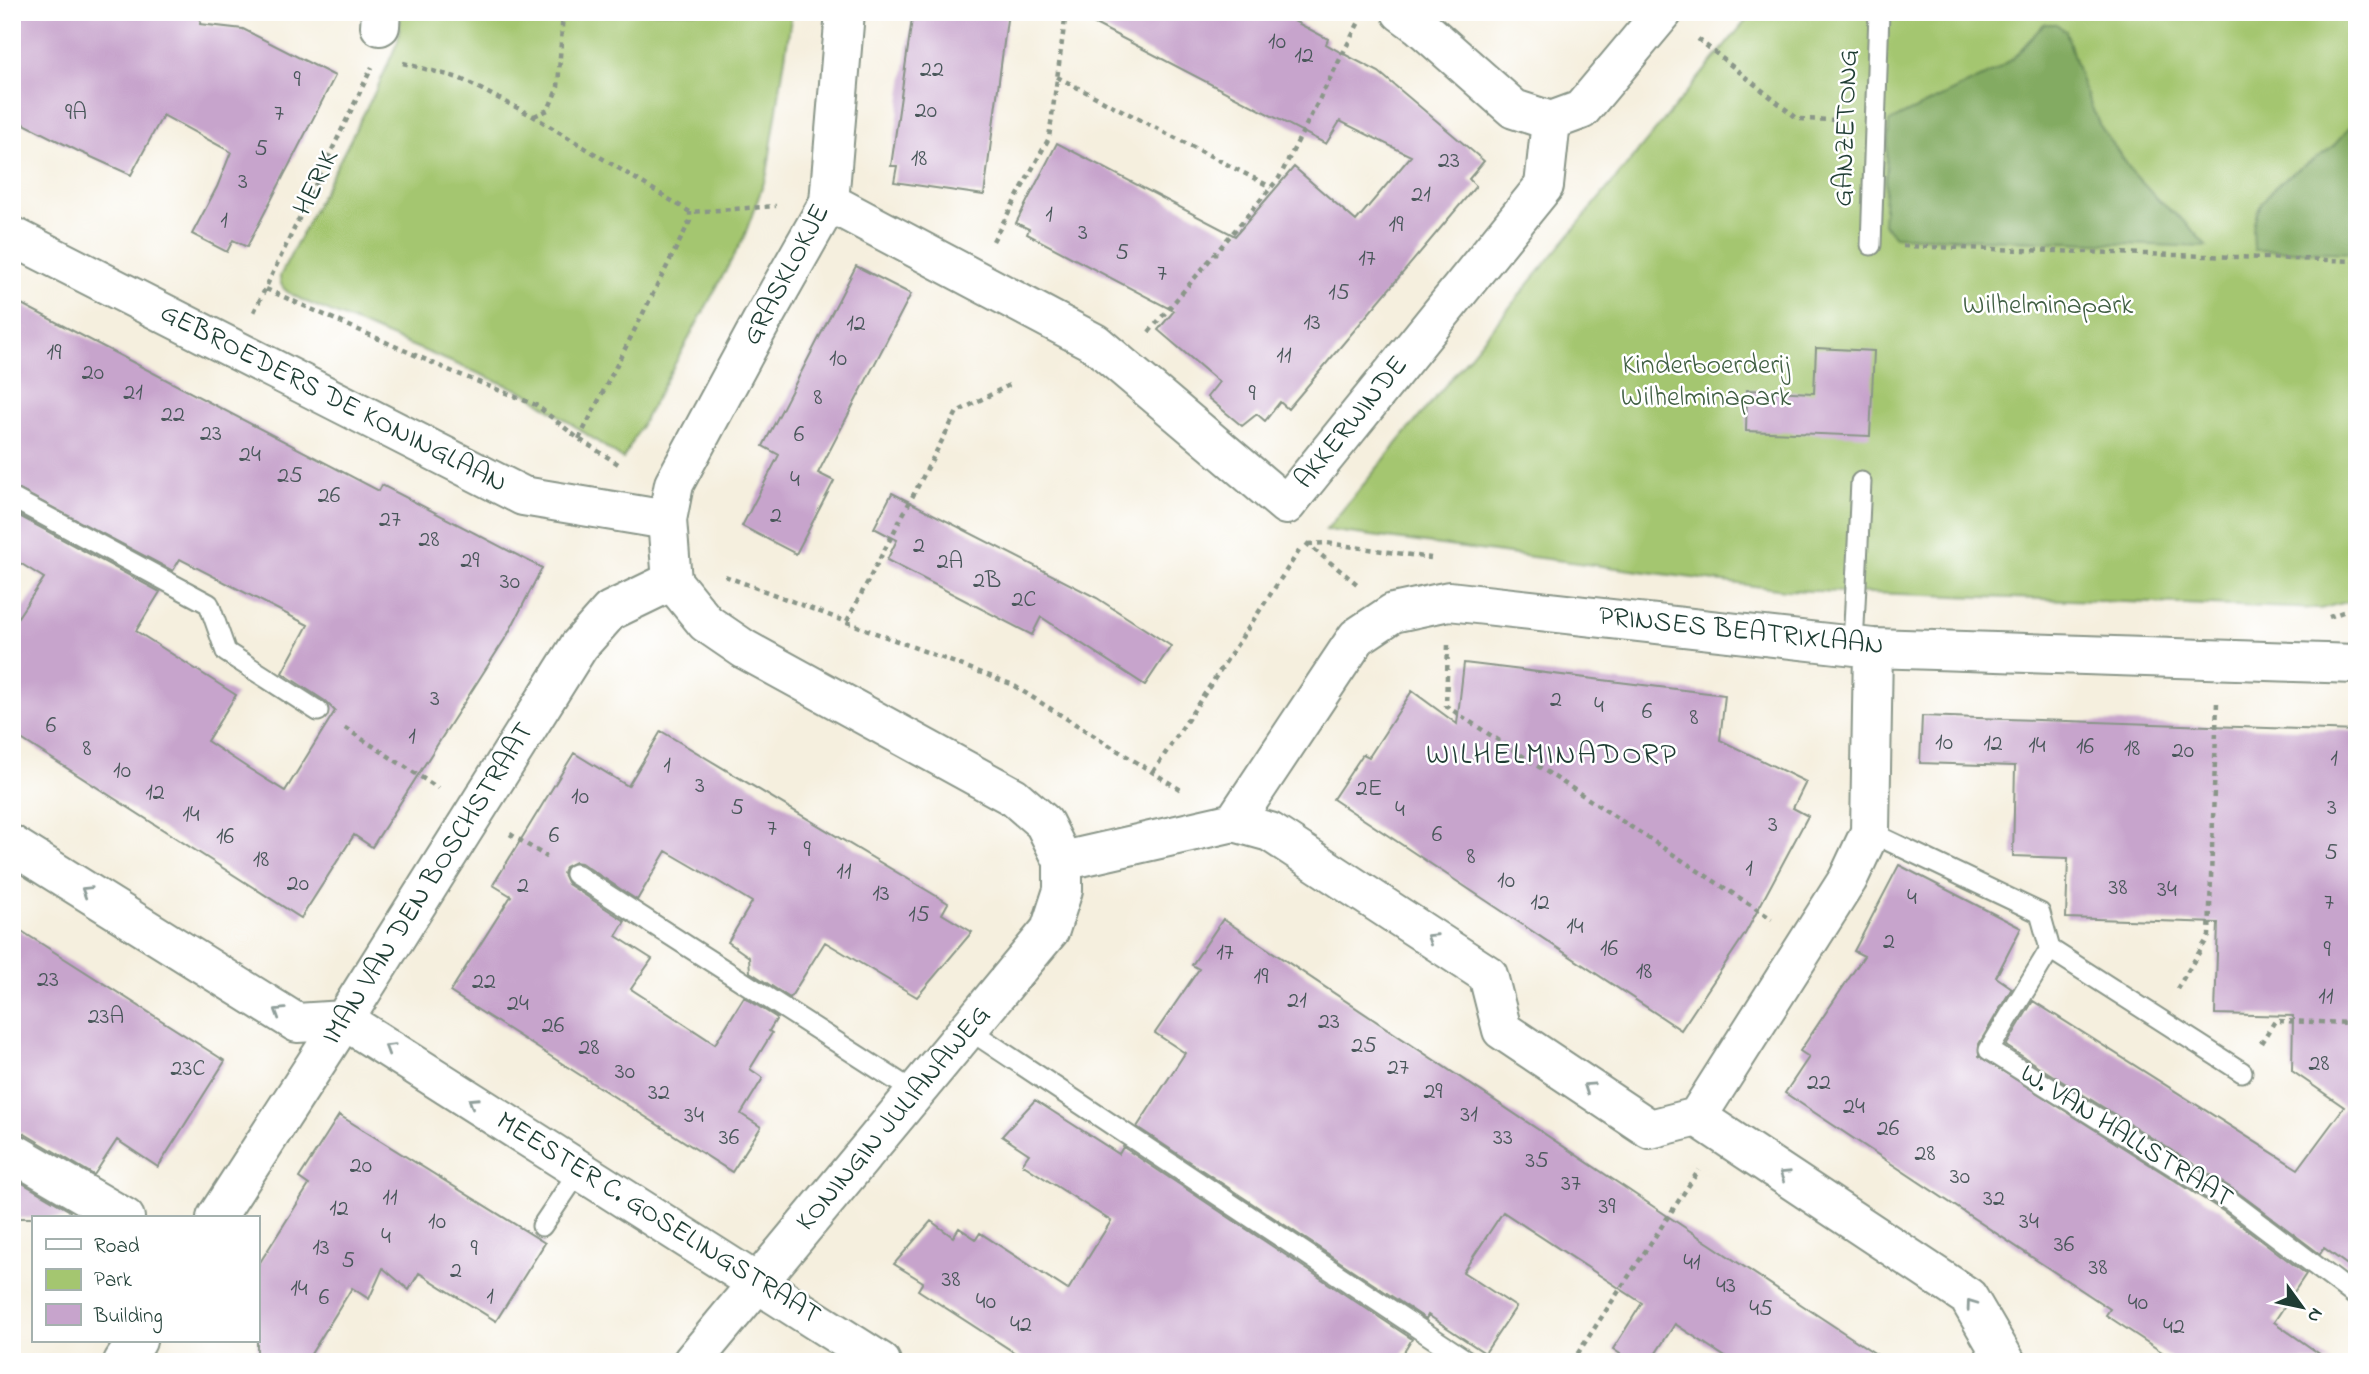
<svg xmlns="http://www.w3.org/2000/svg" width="2369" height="1374" font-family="'Indie Flower',sans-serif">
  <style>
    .green { fill: #a4c670; stroke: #628252; stroke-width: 2 }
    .forest { fill: #83ab62; stroke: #51744b; stroke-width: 2 }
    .building { fill: #c7a4cc }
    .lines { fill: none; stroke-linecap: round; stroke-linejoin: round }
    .lane-casing { stroke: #8a9689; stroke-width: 23 }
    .street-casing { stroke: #8a9689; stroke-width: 42 }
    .secondary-casing { stroke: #8a9689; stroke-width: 42 }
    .path { stroke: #8a9689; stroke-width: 4.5; stroke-dasharray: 5 5; stroke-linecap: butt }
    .lane { stroke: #fff; stroke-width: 19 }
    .street { stroke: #fff; stroke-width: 38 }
    .secondary { stroke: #fff; stroke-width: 38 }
    .oneway { stroke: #8f9e9a }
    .labels { text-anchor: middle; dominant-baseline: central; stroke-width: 5; stroke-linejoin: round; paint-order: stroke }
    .number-label { font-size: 24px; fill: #49575a }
    .street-label { font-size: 28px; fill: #1f3d34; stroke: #fff }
    .park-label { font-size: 28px; fill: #405f43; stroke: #fff }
    .neighbourhood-label { font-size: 30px; letter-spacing: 2px; fill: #1f3d34; stroke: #fff }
  </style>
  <rect width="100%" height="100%" fill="#fff"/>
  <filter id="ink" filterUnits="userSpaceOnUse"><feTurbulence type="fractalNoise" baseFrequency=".0143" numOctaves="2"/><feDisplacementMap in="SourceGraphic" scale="14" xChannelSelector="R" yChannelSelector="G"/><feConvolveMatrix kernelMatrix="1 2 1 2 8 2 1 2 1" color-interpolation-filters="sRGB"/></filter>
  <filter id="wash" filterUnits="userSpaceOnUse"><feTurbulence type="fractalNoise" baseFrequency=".00686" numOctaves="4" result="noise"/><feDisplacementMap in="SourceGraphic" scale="28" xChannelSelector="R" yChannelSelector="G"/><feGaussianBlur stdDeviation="1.57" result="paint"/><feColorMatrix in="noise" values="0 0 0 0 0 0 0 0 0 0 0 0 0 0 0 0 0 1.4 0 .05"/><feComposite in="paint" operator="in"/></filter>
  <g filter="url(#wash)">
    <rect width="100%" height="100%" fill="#f5efde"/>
    <path class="green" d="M401,12H792L767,174L744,237L623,459L526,393L304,301C293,295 279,291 280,276L380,82L398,41Z
      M1753,12H2357V599L2320,609L1785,590L1326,530Z"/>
    <path class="forest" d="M2044,24H2056L2066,31L2082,84L2099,124L2133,173L2158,200L2186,223L2207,247L1895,236L1883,224L1889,122L1997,70L2014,57Z
      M2357,116V253L2254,250C2254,241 2252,230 2254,222C2263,184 2300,170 2328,150C2340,141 2348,129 2357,116Z"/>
    <g id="blocks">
      <path class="building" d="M12,12H201L200,24L243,29L335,76L247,247L233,240L227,252L192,234L217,187L231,152L163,115L131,175L78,151L12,118Z
        M913,12H1008L984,195L894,182L897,166H891Z
        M1072,12H1277L1328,39L1326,44L1340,52L1379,72L1484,161L1469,179L1476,186L1288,409L1280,402L1265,421L1257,414L1242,426L1207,397L1219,382L1158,330L1174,311L1027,234L1029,229L1016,223L1057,143L1235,236L1294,167L1356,221L1411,156L1340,121L1326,144Z
        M856,266L911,294L818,473L834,481L796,554L742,526L779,455L763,446Z
        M12,299L379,491L382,485L542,568L508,634L372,847L354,835L301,918L12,733V626L44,578L12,558V512L160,592L136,631L236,695L207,741L248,768L285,791L335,711L325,701L282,673L308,625L180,559L173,571L12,486Z
        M1816,348L1874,351L1870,436L1746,431L1747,390L1814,393Z
        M892,493L1097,598L1171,646L1145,685L1041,617L1032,635L887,560L897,540L874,528Z
        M1464,663L1725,695L1720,740L1806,782L1793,808L1808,816L1745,934L1681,1030L1333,799L1363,754L1369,757L1412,691L1457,724Z
        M1922,716L2357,731V889L2350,1052H2357V1272L2324,1248L2320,1254L2236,1191L2006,1046L2033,1001L2298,1169L2344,1107L2292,1071L2293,1016L2215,1014L2218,923L2066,918L2068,858L2013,856L2015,766L1920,763Z
        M661,731L948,903L942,914L972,932L917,997L825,942L790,998L750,972L749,957L728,942L752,902L716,880L666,851L637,900L581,863L575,862L565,867L563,874L568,884L625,921L616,936L652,959L631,989L715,1044L744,997L777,1018L769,1031L772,1033L750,1069L763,1078L741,1114L761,1127L732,1172L450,992L511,896L493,885L574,753L628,786Z
        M1899,865L2021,928L1996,977L2012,988L1979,1044V1056L2223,1211L2306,1274L2274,1322L2331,1362H2177L2106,1315L2110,1309L1785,1093L1809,1057L1800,1051L1864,956L1854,951Z
        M1223,919L1669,1217L1888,1362H1733L1675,1324L1650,1362H1632L1613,1349L1642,1303L1503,1212L1463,1272L1516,1307L1485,1353L1428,1315L1426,1319L1137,1127L1185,1053L1155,1033L1199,969L1192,965Z
        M12,925L225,1061L158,1167L117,1140L94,1175L23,1133L12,1130Z
        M1035,1100L1119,1154L1123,1147L1412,1339L1398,1362H1029L918,1290L923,1282L894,1264L931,1221L953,1237L959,1228L976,1239L980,1233L1068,1290L1111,1221L1022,1164L1029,1154L1002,1136Z
        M339,1115L545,1243L496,1321L419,1273L409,1290L383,1268L369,1299L352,1288L306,1362H257V1267L309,1185L299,1178Z
        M12,1177L70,1211L66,1218H12Z"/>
    </g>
  </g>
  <g filter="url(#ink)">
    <use href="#blocks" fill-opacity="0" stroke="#8a9689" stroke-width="2"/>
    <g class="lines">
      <defs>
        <path id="lane" d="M1871,245L1879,12
          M12,498L209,604L226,652L318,711
          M1853,646L1861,482
          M1870,832L2040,913L2050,949L2242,1072
          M575,874L916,1093
          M2050,949L1989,1050L2230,1201L2357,1297
          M968,1029L1469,1362
          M542,1226L579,1171"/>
        <path id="street" d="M1401,12L1419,25L1514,109L1551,121
          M380,26L381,12
          M829,202L1095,343L1286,505L1544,186L1551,121L1581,110L1663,12
          M12,236L523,496L667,520
          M1234,822L1357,637L1393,613L1449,601L1873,648L2357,664
          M12,845L297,1023L344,1020L881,1362
          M1063,861L1234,822L1270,832L1488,975L1502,1030L1650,1129L1697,1117L1968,1297L2006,1362
          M1697,1117L1848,879L1870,832L1873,648
          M12,1152L125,1218
          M216,1218L344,1020L579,646L610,611L672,581
          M123,1362L137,1341"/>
        <path id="secondary" d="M692,1362L1050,930L1063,890V861L1044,823L1014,797L744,649L706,623L672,581L667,520L674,484L764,317L829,202L845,12"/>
      </defs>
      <use href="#lane" class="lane-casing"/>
      <use href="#street" class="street-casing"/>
      <use href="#secondary" class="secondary-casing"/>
      <path class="path" d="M1698,39L1798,119L1840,120
        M403,63L459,78L533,116L690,212L776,206
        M1057,77L1271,187
        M534,116L548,110L558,87L563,12
        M993,241L1049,138L1066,12
        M1903,246L2357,261
        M266,289L451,371L536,405L579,439L620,465
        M254,312L372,67
        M1149,332L1279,178L1359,22
        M579,439L690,221V212
        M1306,543L1357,584
        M1308,544L1327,543L1431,558
        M725,576L1011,684L1181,790
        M2329,617L2357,607
        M847,621L957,412L1011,384
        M1448,645L1446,706L1772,919
        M345,728L438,788
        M1153,772L1301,548
        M510,834L547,857
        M2177,989L2209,936L2217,702
        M2261,1043L2275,1021L2357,1023
        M1572,1362L1699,1170"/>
      <use href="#lane" class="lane"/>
      <use href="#street" class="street"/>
      <use href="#secondary" class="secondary"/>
    </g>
    <defs><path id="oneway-chevron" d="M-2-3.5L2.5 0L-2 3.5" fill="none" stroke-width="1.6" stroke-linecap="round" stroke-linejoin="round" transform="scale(1.75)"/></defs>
    <g class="oneway">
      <use href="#oneway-chevron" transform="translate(86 891) rotate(-148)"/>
      <use href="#oneway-chevron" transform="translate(1431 938) rotate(-147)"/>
      <use href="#oneway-chevron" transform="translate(279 1012) rotate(-148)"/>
      <use href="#oneway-chevron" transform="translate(389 1048) rotate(-148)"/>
      <use href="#oneway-chevron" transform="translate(1588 1087) rotate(-146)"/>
      <use href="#oneway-chevron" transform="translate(473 1102) rotate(-147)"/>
      <use href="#oneway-chevron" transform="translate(1784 1175) rotate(-147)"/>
      <use href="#oneway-chevron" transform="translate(1971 1304) rotate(-126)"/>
    </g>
  </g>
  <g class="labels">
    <g class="number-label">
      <text x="1277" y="42">10</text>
      <text x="1304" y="56">12</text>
      <text x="932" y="70">22</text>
      <text x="297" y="80">9</text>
      <text x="926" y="111">20</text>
      <text x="76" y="113">9A</text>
      <text x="279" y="114">7</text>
      <text x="261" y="149">5</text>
      <text x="919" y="159">18</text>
      <text x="1449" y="161">23</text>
      <text x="243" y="182">3</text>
      <text x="1421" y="195">21</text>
      <text x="1049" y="215">1</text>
      <text x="224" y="221">1</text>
      <text x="1396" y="225">19</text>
      <text x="1083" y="233">3</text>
      <text x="1122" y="253">5</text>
      <text x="1367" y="259">17</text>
      <text x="1162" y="274">7</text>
      <text x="1339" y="293">15</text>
      <text x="1312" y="323">13</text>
      <text x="856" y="324">12</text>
      <text x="54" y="353">19</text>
      <text x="1284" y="356">11</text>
      <text x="838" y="359">10</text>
      <text x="93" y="373">20</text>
      <text x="133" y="393">21</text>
      <text x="1252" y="394">9</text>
      <text x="818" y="398">8</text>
      <text x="173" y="415">22</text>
      <text x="211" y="434">23</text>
      <text x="799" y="435">6</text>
      <text x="250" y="455">24</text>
      <text x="290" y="476">25</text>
      <text x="795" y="480">4</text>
      <text x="329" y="496">26</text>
      <text x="776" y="516">2</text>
      <text x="390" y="520">27</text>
      <text x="429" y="540">28</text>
      <text x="919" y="546">2</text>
      <text x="470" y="561">29</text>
      <text x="950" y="562">2A</text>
      <text x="987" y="581">2B</text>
      <text x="510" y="582">30</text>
      <text x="1024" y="600">2C</text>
      <text x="435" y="699">3</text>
      <text x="1556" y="700">2</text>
      <text x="1599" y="706">4</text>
      <text x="1647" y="712">6</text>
      <text x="1694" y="718">8</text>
      <text x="51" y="726">6</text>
      <text x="412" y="737">1</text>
      <text x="1944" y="743">10</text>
      <text x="1993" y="744">12</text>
      <text x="2037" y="746">14</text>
      <text x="2085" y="747">16</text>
      <text x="87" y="749">8</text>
      <text x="2132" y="749">18</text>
      <text x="2183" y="751">20</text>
      <text x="2334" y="759">1</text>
      <text x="667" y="766">1</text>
      <text x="122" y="771">10</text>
      <text x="700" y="786">3</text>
      <text x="1369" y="789">2E</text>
      <text x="155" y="793">12</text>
      <text x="580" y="797">10</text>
      <text x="737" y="808">5</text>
      <text x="2332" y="808">3</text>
      <text x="1400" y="810">4</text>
      <text x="191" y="815">14</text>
      <text x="1773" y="825">3</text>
      <text x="772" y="829">7</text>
      <text x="1437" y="835">6</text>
      <text x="554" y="836">6</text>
      <text x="225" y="837">16</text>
      <text x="807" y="850">9</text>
      <text x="2331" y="853">5</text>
      <text x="1471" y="857">8</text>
      <text x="261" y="860">18</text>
      <text x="1749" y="869">1</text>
      <text x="844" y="872">11</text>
      <text x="1506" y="881">10</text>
      <text x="298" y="884">20</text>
      <text x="523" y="886">2</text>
      <text x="2118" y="888">38</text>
      <text x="2167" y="890">34</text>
      <text x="881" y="894">13</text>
      <text x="1912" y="898">4</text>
      <text x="1540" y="903">12</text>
      <text x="2329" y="903">7</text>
      <text x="919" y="915">15</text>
      <text x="1575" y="927">14</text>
      <text x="1889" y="942">2</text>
      <text x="1609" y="949">16</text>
      <text x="2327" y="950">9</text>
      <text x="1225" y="953">17</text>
      <text x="1644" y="972">18</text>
      <text x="1261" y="977">19</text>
      <text x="48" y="980">23</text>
      <text x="484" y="982">22</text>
      <text x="2326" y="997">11</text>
      <text x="1297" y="1001">21</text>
      <text x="518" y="1004">24</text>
      <text x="106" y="1017">23A</text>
      <text x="1329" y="1022">23</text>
      <text x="553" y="1026">26</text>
      <text x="1364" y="1046">25</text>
      <text x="589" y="1048">28</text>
      <text x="2319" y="1064">28</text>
      <text x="1398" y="1068">27</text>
      <text x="188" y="1069">23C</text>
      <text x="625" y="1072">30</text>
      <text x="1819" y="1083">22</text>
      <text x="1433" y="1092">29</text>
      <text x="659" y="1093">32</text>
      <text x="1854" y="1107">24</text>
      <text x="1469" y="1115">31</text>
      <text x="694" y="1116">34</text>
      <text x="1888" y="1129">26</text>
      <text x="729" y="1138">36</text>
      <text x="1503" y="1138">33</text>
      <text x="1925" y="1154">28</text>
      <text x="1537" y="1161">35</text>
      <text x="361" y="1166">20</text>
      <text x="1960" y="1177">30</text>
      <text x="1571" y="1184">37</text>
      <text x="390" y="1198">11</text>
      <text x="1994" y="1199">32</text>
      <text x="1607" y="1207">39</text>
      <text x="339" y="1209">12</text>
      <text x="437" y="1222">10</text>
      <text x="2029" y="1222">34</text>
      <text x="386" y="1237">4</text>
      <text x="2064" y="1245">36</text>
      <text x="321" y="1248">13</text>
      <text x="474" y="1249">9</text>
      <text x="348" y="1261">5</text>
      <text x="1692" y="1263">41</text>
      <text x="2098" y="1268">38</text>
      <text x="456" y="1271">2</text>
      <text x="951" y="1280">38</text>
      <text x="1726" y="1286">43</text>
      <text x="299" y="1289">14</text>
      <text x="490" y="1297">1</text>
      <text x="324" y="1298">6</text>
      <text x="986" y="1302">40</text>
      <text x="2138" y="1303">40</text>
      <text x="1761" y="1309">45</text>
      <text x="1021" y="1325">42</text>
      <text x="2174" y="1327">42</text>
    </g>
    <g class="street-label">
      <text transform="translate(1847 128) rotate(-88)">GANZETONG</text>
      <text transform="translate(317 183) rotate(-64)">HERIK</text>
      <text transform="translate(787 275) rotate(-62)">GRASKLOKJE</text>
      <text transform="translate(333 399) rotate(27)">GEBROEDERS DE KONINGLAAN</text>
      <text transform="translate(1352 423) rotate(-51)">AKKERWINDE</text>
      <text transform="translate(1741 632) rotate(6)">PRINSES BEATRIXLAAN</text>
      <text transform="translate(429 884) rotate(-58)">IMAN VAN DEN BOSCHSTRAAT</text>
      <text transform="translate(894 1119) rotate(-50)">KONINGIN JULIANAWEG</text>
      <text transform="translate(2126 1137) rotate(32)">W. VAN HALLSTRAAT</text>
      <text transform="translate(658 1219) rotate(32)">MEESTER C. GOSELINGSTRAAT</text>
    </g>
    <g class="park-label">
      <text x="2048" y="306">Wilhelminapark</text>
      <text x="1706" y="366">Kinderboerderij<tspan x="1706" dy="32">Wilhelminapark</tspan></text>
    </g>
    <g class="neighbourhood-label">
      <text x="1552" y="756">WILHELMINADORP</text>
    </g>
  </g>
  <rect width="2369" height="1374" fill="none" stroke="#fff" stroke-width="42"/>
  <rect x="32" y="1216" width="228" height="126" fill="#ffffff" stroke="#a5b1ae" stroke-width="2"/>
  <rect x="46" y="1239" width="35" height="10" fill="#ffffff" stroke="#a5b1ae" stroke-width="2"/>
  <text x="94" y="1252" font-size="21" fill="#1f3d34">Road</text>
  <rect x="46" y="1269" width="35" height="21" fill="#a4c670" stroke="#a5b1ae" stroke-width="2"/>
  <text x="94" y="1286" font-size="21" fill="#1f3d34">Park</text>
  <rect x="46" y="1304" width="35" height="21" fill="#c7a4cc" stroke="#a5b1ae" stroke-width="2"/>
  <text x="94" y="1322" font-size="21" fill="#1f3d34">Building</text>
  <g transform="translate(2302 1307) rotate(123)" stroke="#ffffff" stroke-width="5" paint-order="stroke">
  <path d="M0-5L12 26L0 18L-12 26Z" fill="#1f3d34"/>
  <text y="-10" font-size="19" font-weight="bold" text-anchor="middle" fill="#1f3d34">N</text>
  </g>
</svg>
